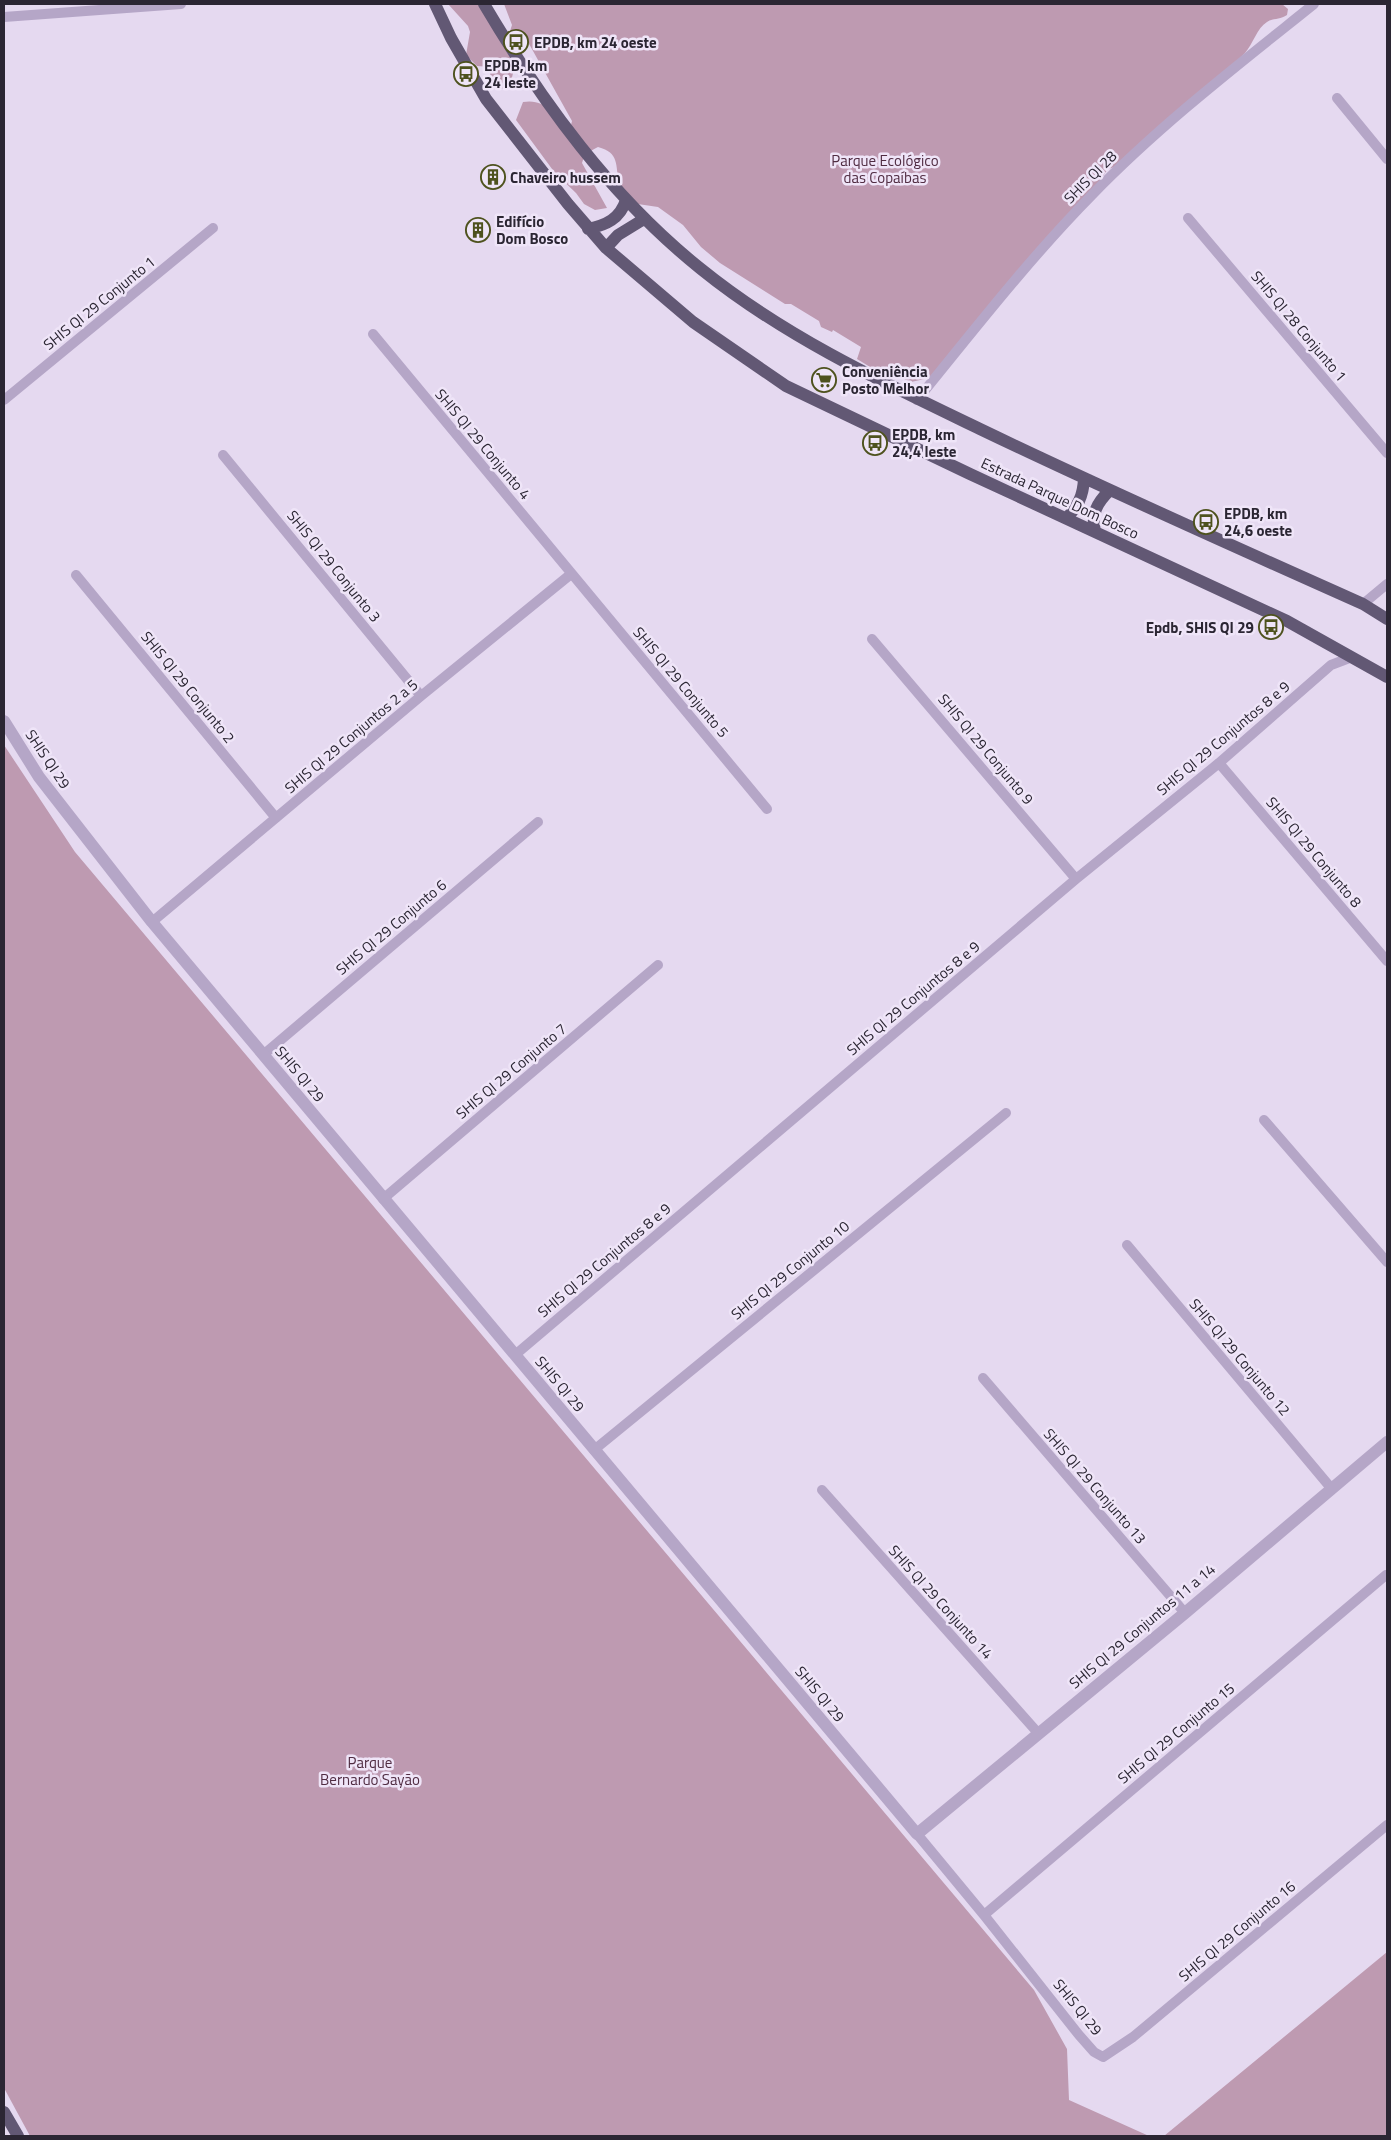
<svg xmlns="http://www.w3.org/2000/svg" width="1391" height="2140" font-family="'Titillium Web',sans-serif">
  <style>
    .green { fill: #be9ab1 }
    .lines { fill: none; stroke-linecap: round; stroke-linejoin: round }
    .minor { stroke: #b5a6c7; stroke-width: 10 }
    .tertiary { stroke: #b5a6c7; stroke-width: 12 }
    .primary { stroke: #625874; stroke-width: 12 }
    .labels { text-anchor: middle; dominant-baseline: central; stroke-width: 5; stroke-linejoin: round; paint-order: stroke }
    .poi-label { font-size: 15px; font-weight: bold; fill: #2b2633; stroke: #efe5f8; text-anchor: start }
    .park-label { font-size: 15px; fill: #502c42; stroke: #efe5f8 }
    .street-label { font-size: 15px; fill: #2b2633; stroke: #efe5f8 }
  </style>
  <rect width="100%" height="100%" fill="#e5d9f0"/>
  <path class="green" d="M448,4H483L504,32L510,31L512,25L504,4H1282L1288,9L1287,15C1280,20 1273,18 1267,22C1257,28 1253,44 1245,53C1206,93 1163,129 1120,166C1107,168 1105,170 1101,183L929,378L911,382L886,371L875,370L857,359L861,347L833,330L832,332L821,327L819,321L791,304H785L720,263L701,247L683,225L658,207L631,203C627,197 620,189 619,182C615,165 620,153 598,147C590,151 584,155 582,163L607,208L595,210L584,204L576,193L555,173L516,120L523,102C545,98 555,115 570,129L572,121L528,42L523,38L520,43L510,86C492,94 488,83 491,67L477,66L466,55L470,32L468,26Z
    M4,745L75,852L1034,1990L1067,2049L1069,2100L1149,2136H30L4,2088Z
    M1387,1952V2136H1164Z"/>
  <g class="lines">
    <path class="minor" d="M4,17L181,4
      M1337,98L1387,159
      M1188,218L1387,453
      M373,334L767,809
      M4,400L213,228
      M917,400C974,330 1029,259 1092,195C1160,125 1238,65 1314,4
      M223,455L421,696
      M76,575L276,818
      M1363,604L1387,584
      M872,639L1076,879
      M1219,763L1387,961
      M152,922L421,696L571,574
      M263,1055L538,822
      M1264,1120L1387,1262
      M383,1199L658,965
      M1127,1245L1331,1488
      M515,1355L1076,879L1219,763L1331,665L1352,657
      M983,1378L1185,1613
      M594,1450L1006,1113
      M822,1490L1038,1733
      M917,1834L984,1915L1079,2035L1094,2052L1103,2057L1133,2037L1387,1825
      M984,1915L1386,1575"/>
    <path class="tertiary" d="M4,721L39,777L152,922L917,1834L1185,1613L1387,1442"/>
    <path class="primary" d="M435,4L451,38L486,99L568,204L606,248L693,322L786,386L970,474L1287,621L1387,677
      M484,4C542,102 611,197 701,269C785,337 884,383 980,429C1107,490 1235,547 1363,604L1387,619
      M588,229C606,225 620,219 626,200
      M606,248L618,235L644,219
      M1067,518C1078,505 1083,497 1084,479
      M1095,531C1091,514 1097,503 1109,491
      M4,2112L18,2136"/>
  </g>
  <defs>
    <symbol id="bus-ring" viewBox="-11 -11 22 22"><circle r="9.5" fill="#efe5f8" stroke="#4e521e" stroke-width="1.5"/><path d="M-5-6H5V4H4V6H2V4H-2V6H-4V4H-5ZM-3.5-4V0h7V-4ZM-3.5 1.2v1.5H-2V1.2ZM2 1.2v1.5H3.5V1.2Z" fill="#4e521e"/></symbol>
    <symbol id="building-ring" viewBox="-11 -11 22 22"><circle r="9.5" fill="#efe5f8" stroke="#4e521e" stroke-width="1.5"/><path d="M-4-6H4V6H1V3H-1V6H-4ZM-2.5-4.3h1.7v1.8h-1.7ZM.8-4.3h1.7v1.8H.8ZM-2.5-1h1.7V.8h-1.7ZM.8-1h1.7V.8H.8Z" fill="#4e521e"/></symbol>
    <symbol id="supermarket-ring" viewBox="-11 -11 22 22"><circle r="9.5" fill="#efe5f8" stroke="#4e521e" stroke-width="1.5"/><path d="M-6-5.5h2.5l.6 2H6L4.5 2H-2.5L-4.4-4H-6ZM-1.5 3.2a1.3 1.3 0 1 0 .1 0ZM3 3.2a1.3 1.3 0 1 0 .1 0Z" fill="#4e521e"/></symbol>
  </defs>
  <g fill-rule="evenodd">
    <use href="#bus-ring" x="502" y="28" width="28" height="28"/>
    <use href="#bus-ring" x="452" y="60" width="28" height="28"/>
    <use href="#building-ring" x="479" y="163" width="28" height="28"/>
    <use href="#building-ring" x="464" y="216" width="28" height="28"/>
    <use href="#supermarket-ring" x="810" y="366" width="28" height="28"/>
    <use href="#bus-ring" x="861" y="429" width="28" height="28"/>
    <use href="#bus-ring" x="1192" y="508" width="28" height="28"/>
    <use href="#bus-ring" x="1257" y="613" width="28" height="28"/>
  </g>
  <g class="labels">
    <g class="poi-label">
      <text x="534" y="42">EPDB, km 24 oeste</text>
      <text x="484" y="65">EPDB, km<tspan x="484" dy="17">24 leste</tspan></text>
      <text x="510" y="177">Chaveiro hussem</text>
      <text x="496" y="221">Edifício<tspan x="496" dy="17">Dom Bosco</tspan></text>
      <text x="842" y="371">Conveniência<tspan x="842" dy="17">Posto Melhor</tspan></text>
      <text x="892" y="434">EPDB, km<tspan x="892" dy="17">24,4 leste</tspan></text>
      <text x="1224" y="513">EPDB, km<tspan x="1224" dy="17">24,6 oeste</tspan></text>
      <text x="1254" y="627" text-anchor="end">Epdb, SHIS QI 29</text>
    </g>
    <g class="park-label">
      <text x="885" y="160">Parque Ecológico<tspan x="885" dy="17">das Copaíbas</tspan></text>
      <text x="370" y="1762">Parque<tspan x="370" dy="17">Bernardo Sayão</tspan></text>
    </g>
    <g class="street-label">
      <text transform="translate(1090 177) rotate(-45)">SHIS QI 28</text>
      <text transform="translate(99 303) rotate(-39)">SHIS QI 29 Conjunto 1</text>
      <text transform="translate(1299 326) rotate(50)">SHIS QI 28 Conjunto 1</text>
      <text transform="translate(483 444) rotate(50)">SHIS QI 29 Conjunto 4</text>
      <text transform="translate(1060 498) rotate(25)">Estrada Parque Dom Bosco</text>
      <text transform="translate(334 566) rotate(51)">SHIS QI 29 Conjunto 3</text>
      <text transform="translate(681 682) rotate(50)">SHIS QI 29 Conjunto 5</text>
      <text transform="translate(188 687) rotate(51)">SHIS QI 29 Conjunto 2</text>
      <text transform="translate(351 736) rotate(-40)">SHIS QI 29 Conjuntos 2 a 5</text>
      <text transform="translate(1223 738) rotate(-40)">SHIS QI 29 Conjuntos 8 e 9</text>
      <text transform="translate(986 749) rotate(50)">SHIS QI 29 Conjunto 9</text>
      <text transform="translate(48 759) rotate(56)">SHIS QI 29</text>
      <text transform="translate(1314 852) rotate(50)">SHIS QI 29 Conjunto 8</text>
      <text transform="translate(391 927) rotate(-40)">SHIS QI 29 Conjunto 6</text>
      <text transform="translate(913 998) rotate(-40)">SHIS QI 29 Conjuntos 8 e 9</text>
      <text transform="translate(511 1071) rotate(-40)">SHIS QI 29 Conjunto 7</text>
      <text transform="translate(300 1074) rotate(50)">SHIS QI 29</text>
      <text transform="translate(604 1260) rotate(-40)">SHIS QI 29 Conjuntos 8 e 9</text>
      <text transform="translate(790 1270) rotate(-39)">SHIS QI 29 Conjunto 10</text>
      <text transform="translate(1240 1357) rotate(50)">SHIS QI 29 Conjunto 12</text>
      <text transform="translate(560 1384) rotate(50)">SHIS QI 29</text>
      <text transform="translate(1095 1486) rotate(49)">SHIS QI 29 Conjunto 13</text>
      <text transform="translate(941 1602) rotate(48)">SHIS QI 29 Conjunto 14</text>
      <text transform="translate(1142 1626) rotate(-40)">SHIS QI 29 Conjuntos 11 a 14</text>
      <text transform="translate(820 1694) rotate(50)">SHIS QI 29</text>
      <text transform="translate(1176 1733) rotate(-40)">SHIS QI 29 Conjunto 15</text>
      <text transform="translate(1237 1931) rotate(-40)">SHIS QI 29 Conjunto 16</text>
      <text transform="translate(1078 2007) rotate(51)">SHIS QI 29</text>
    </g>
  </g>
  <rect width="1391" height="2140" fill="none" stroke="#2b2633" stroke-width="10"/>
</svg>
